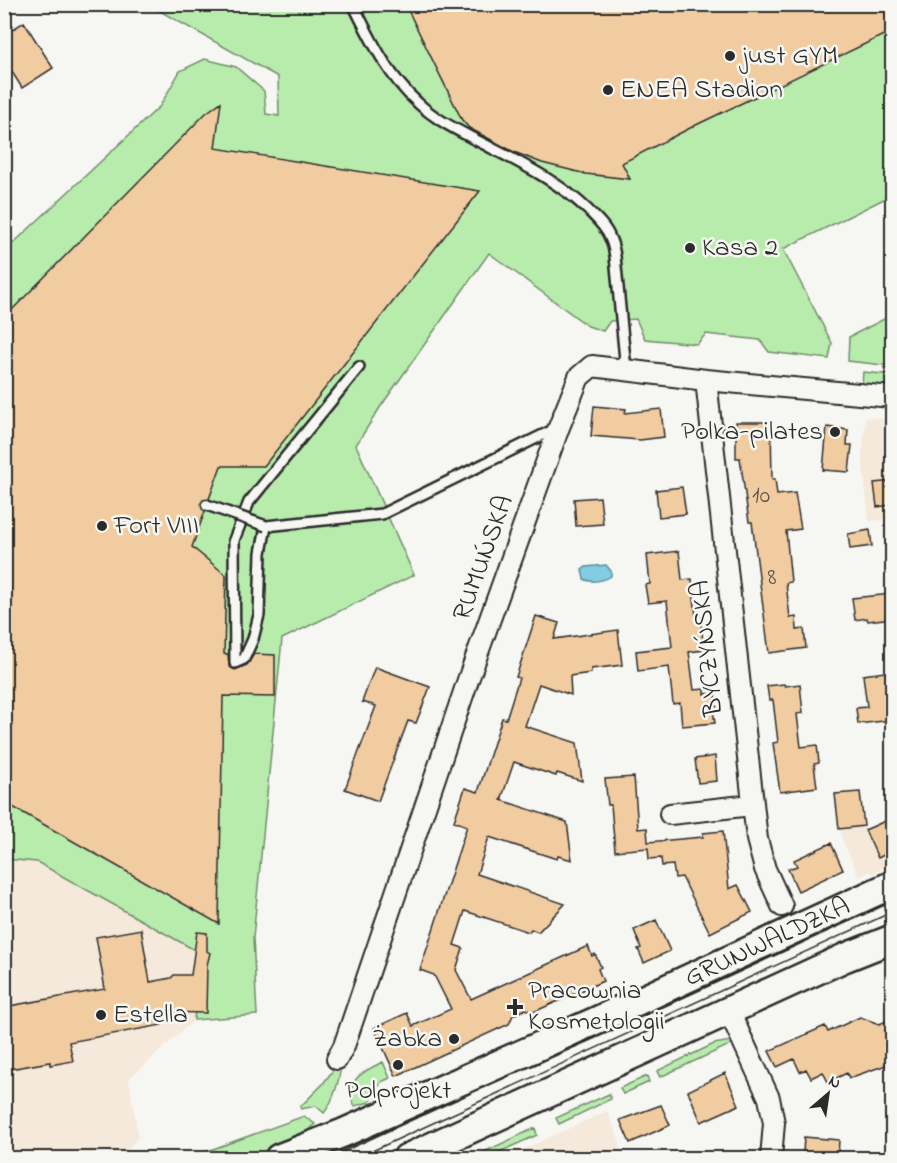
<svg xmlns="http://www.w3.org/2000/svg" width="897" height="1163" font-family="'Indie Flower',sans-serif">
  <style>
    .built { fill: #f4e9da }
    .green { fill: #b8ecad; stroke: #728c6c; stroke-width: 1.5 }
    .water { fill: #82cde2; stroke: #5f8c99; stroke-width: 1.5 }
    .building { fill: #f1cca1; stroke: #2b2b2b; stroke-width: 1.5 }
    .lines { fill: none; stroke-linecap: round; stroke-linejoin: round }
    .lane-casing { stroke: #2b2b2b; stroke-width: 14 }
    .street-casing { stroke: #2b2b2b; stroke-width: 24 }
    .secondary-casing { stroke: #2b2b2b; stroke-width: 32 }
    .lane { stroke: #f6f6f2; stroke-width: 9 }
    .street { stroke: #f6f6f2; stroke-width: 20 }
    .secondary { stroke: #f6f6f2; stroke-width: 27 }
    .tram { stroke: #2b2b2b; stroke-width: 1.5 }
    .lane-bridge-casing { stroke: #2b2b2b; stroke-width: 14; stroke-linecap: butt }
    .lane-bridge { stroke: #f6f6f2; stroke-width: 9 }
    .poi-dot { fill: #2b2b2b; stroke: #f6f6f2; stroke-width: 2 }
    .labels { text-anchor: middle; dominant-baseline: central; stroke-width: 5; stroke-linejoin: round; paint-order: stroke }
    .number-label { font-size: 24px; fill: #5c5348 }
    .poi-label { font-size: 27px; fill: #2b2b2b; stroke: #f6f6f2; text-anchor: start }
    .street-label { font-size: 27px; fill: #2b2b2b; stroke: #f6f6f2 }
  </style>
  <rect width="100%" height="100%" fill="#f6f6f2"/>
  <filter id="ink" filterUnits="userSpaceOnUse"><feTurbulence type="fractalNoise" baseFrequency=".0167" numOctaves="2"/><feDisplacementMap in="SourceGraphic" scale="12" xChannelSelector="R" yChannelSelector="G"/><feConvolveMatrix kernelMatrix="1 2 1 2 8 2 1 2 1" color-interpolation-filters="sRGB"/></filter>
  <g filter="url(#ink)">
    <path class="built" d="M866,417L892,420V519L869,521L862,455Z
      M860,792L862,805L857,806L859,827L865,830L892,818V864L872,874L871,871L859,877L842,839L835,794Z
      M4,859L37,861L200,953L194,1020L129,1079L138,1137L121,1158L100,1149L97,1155L101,1158H11L5,1155Z
      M607,1111L620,1142L619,1158H505Z"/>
    <path class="green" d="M149,5H892V195L783,249L832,343L829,359L769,352L760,340L706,334L697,344L645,339L636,319L610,321L603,331L588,326L489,253L381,406L356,445L414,575L282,639L253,938L257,1015L194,1020L200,953L37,862L5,859V251L160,106L180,71L205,59L236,67L264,91L266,114L279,116L278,77Z
      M892,315V340L888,349L892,350V366L848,361L849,337Z
      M863,372L892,375V387L862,384Z
      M731,1041L734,1043L660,1077L657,1071L714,1044Z
      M340,1061C342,1075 333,1102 324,1113L316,1106L301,1109L300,1107L322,1085Z
      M383,1062L390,1078L381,1082L370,1102L355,1106C341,1082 365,1070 383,1062Z
      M647,1076L649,1082L623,1094L620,1088Z
      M609,1094L611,1099L559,1124L556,1118Z
      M304,1116L315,1124L295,1141L247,1158H196L202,1153Z
      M535,1128L537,1135L486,1158H474L484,1152Z"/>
    <path class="water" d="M606,565L611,571V576C604,581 591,583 584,579L582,570L586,567Z"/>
    <path class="building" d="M405,4H892V31L694,126L622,163L630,179L586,174L542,163L514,152L469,128L462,120Z
      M24,22L53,68L22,88L4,59V35Z
      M221,102L215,148L480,191L264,466H221L209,499L203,500L201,503L202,509L205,511L192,547L226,575L224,654H228L229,666L235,670L247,665L254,654L275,655V697L223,696L219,924L4,802V318L206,113Z
      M594,406L626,409L625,413L661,409L664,437L640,440L591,436Z
      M736,422H771L772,479H775L777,495L795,493L801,529L786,531L791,582L786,583L790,618L796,617L797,630L804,629L806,648L769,653L752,522H749L740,458H736Z
      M827,427L848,430L847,445H852L849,472L823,470Z
      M892,481V505L877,507L874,483Z
      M682,487L686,514L659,517L656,490Z
      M600,497L603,524L576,526L574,499Z
      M870,530L872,546L850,549L848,534Z
      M679,551L682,580L692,579L696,616L700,615L704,650L689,652L694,690L704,689V694L715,693L717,711H713L715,723L682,726L680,703L673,704L669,667L638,671L636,651L672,647L667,601L648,603L645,585L650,584L647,555Z
      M892,594V618L868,621L867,618L855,620L852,598Z
      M536,616L559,623L554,639L618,630L622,665L591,669V673L570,676L571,695L539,684L525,726L577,743L582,781L557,773L556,776L514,762L501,800L567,822L572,860L558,856L557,859L489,837L477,874L565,904L538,932L531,929L529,932L465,911L454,945L463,948L456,970L471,999L588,946L592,956L595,954L601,967L598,969L603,981L536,1011L532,1012L526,1009L513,1015L509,1024L396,1076L374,1028L407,1013L413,1026L451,1009L434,975L420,970L467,826L454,821L465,788L478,792L502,718L506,719L519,678L516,677Z
      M375,667L430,687L416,723L408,721L378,801L345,789L376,706L362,702Z
      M892,671V704H890L892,720L858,724L856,708L867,707L863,675Z
      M784,684L785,686L800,684L803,713L797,714L801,747L817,745L819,763L814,764L817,787L780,792L773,743L778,742L773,700H769L767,686Z
      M715,756L717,781L698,783L695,759Z
      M634,777L638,829L647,828L648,842L703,837V833L723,831L729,889L738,885L752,912L710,933L682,877L675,878L673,865L662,866L661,858L649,859L648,848L615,851L611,805H608L605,779Z
      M860,792L864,826L839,829L835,794Z
      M892,818V851L878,858L865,830Z
      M831,843L843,870L798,891L788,869L797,866L794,860Z
      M656,920L670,951L644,963L638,949L641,948L634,930Z
      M141,929L150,982L171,978L174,975H191L197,932L207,933V951L210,953L207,965L206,1013L160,1012L162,1025L69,1042L73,1061L50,1065V1062L4,1070V1007L105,989L96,937Z
      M860,1017L879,1024L892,1019V1063L849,1078L847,1073L828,1082L823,1072L811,1078L806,1069L800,1072L794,1059L777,1067L769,1051L825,1026L828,1032Z
      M725,1073L739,1105L701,1122L688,1091Z
      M661,1105L670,1125L630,1143L620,1120Z
      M804,1137L839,1140L838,1156L803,1153Z"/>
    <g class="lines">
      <defs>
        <path id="lane" d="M353,4C371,40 388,76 418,103C436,120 459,131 480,142C518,162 557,180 588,210C596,218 606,227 610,238C613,244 614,250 615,256L626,370
          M359,367L249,502L234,540L235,663L244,659L253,639L259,615L261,553L266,526L382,514L557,428"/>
        <path id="street" d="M706,380L757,839L765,869L782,906
          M670,814L752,805
          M729,1011L769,1098L774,1123L771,1158
          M337,1059L344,1046L468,680L559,427L579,377L592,366L706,380L892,397"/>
        <g id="secondary">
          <path id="s1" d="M279,1158L343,1133L594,1022L892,885"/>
          <path d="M407,1158L844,958L892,939"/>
        </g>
      </defs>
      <use href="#lane" class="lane-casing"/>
      <use href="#street" class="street-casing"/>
      <use href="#secondary" class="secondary-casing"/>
      <use href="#lane" class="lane"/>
      <use href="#street" class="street"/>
      <use href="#secondary" class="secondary"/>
      <path class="tram" d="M329,1158L892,900
        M357,1158L892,912"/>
      <defs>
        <path id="lane-bridge" d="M207,505L266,526"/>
      </defs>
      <use href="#lane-bridge" class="lane-bridge-casing"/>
      <use href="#lane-bridge" class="lane-bridge"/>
    </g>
  </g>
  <g class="poi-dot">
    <circle cx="730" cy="56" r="6"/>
    <circle cx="608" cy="90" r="6"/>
    <circle cx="690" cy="248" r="6"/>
    <circle cx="835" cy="432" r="6"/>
    <circle cx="102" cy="526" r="6"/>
    <path d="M512 998h6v6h6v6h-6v6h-6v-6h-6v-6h6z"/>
    <circle cx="101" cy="1015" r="6"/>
    <circle cx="454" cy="1039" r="6"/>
    <circle cx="398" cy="1065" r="6"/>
  </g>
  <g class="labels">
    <g class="number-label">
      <text x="761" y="496">10</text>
      <text x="772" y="578">8</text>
    </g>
    <g class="poi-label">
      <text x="742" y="56">just GYM</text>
      <text x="620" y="90">ENEA Stadion</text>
      <text x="702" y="248">Kasa 2</text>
      <text x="823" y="432" text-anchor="end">Polka-pilates</text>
      <text x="114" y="526">Fort VIII</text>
      <text x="528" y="991">Pracownia<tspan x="528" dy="31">Kosmetologii</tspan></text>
      <text x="113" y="1015">Estella</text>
      <text x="442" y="1039" text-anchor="end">Żabka</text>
      <text x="398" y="1091" text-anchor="middle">Polprojekt</text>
    </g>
    <g class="street-label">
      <text transform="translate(484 558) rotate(-70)">RUMUŃSKA</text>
      <text transform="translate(708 648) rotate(-96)">BYCZYŃSKA</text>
      <text stroke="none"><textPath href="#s1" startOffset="534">GRUNWALDZKA</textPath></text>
    </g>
  </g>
  <rect width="897" height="1163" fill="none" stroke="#f6f6f2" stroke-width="24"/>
  <rect x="12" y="12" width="873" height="1139" fill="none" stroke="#2b2b2b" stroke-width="2" filter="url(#ink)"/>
  <g transform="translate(828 1094) rotate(29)" stroke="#f6f6f2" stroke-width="4.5" paint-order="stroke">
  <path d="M0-4.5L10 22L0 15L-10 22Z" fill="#2b2b2b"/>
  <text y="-9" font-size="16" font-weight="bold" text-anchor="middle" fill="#2b2b2b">N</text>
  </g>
</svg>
